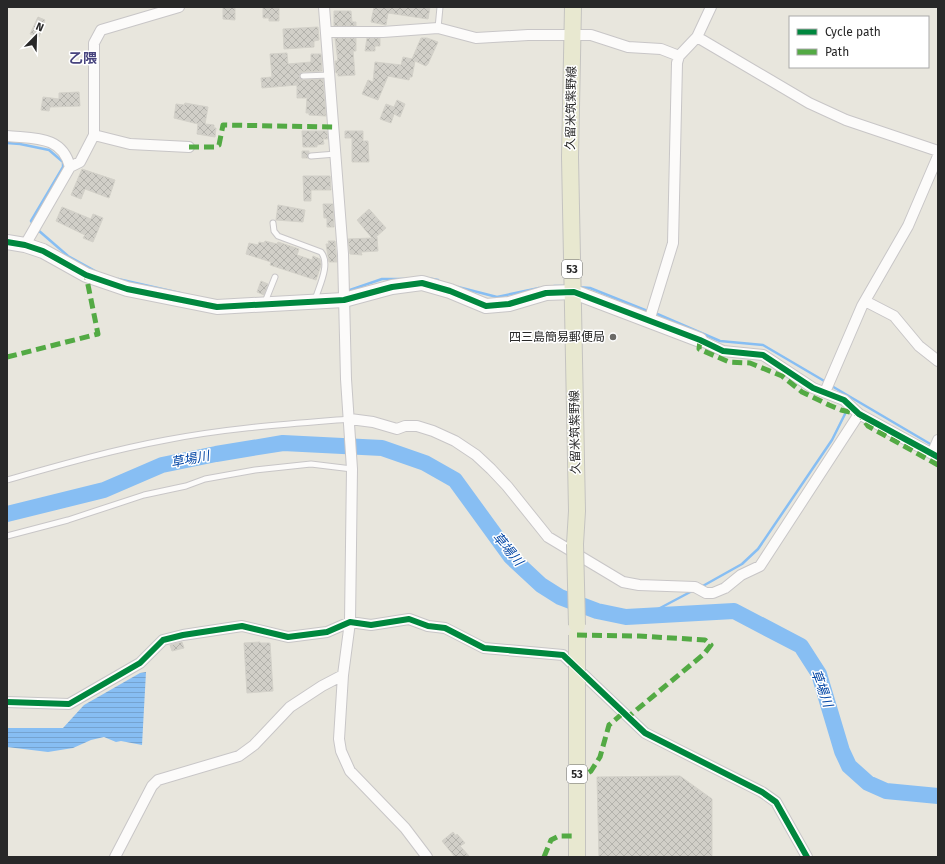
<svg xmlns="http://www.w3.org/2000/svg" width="945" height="864" font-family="'Fira Sans','Noto Sans JP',sans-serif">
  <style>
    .water { fill: url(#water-rules) }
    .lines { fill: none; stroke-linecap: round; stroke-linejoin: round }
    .stream { stroke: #87bef3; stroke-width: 2.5 }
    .river { stroke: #87bef3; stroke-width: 16 }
    .building { fill: url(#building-cross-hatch); stroke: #d3d1c9 }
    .lane-casing { stroke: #c8c6c7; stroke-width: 7 }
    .street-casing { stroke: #c8c6c7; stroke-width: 12 }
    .secondary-casing { stroke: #c8c6c7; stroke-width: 16 }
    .primary-casing { stroke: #c4c3c0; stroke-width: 18 }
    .lane { stroke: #fcfbfa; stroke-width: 5 }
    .street { stroke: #fcfbfa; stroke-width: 10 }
    .secondary { stroke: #fcfbfa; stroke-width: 14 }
    .primary { stroke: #e8e8d0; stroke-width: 16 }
    .primary-bridge-casing { stroke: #c4c3c0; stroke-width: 18; stroke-linecap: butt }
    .primary-bridge { stroke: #e8e8d0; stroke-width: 16 }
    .quiet { stroke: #53aa44; stroke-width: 5; stroke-dasharray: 10 5; stroke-linecap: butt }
    .cycleway-casing { stroke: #fff; stroke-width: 8 }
    .cycleway { stroke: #00873e; stroke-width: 6 }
    .poi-dot { fill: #6b6a67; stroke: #fff; stroke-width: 1.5 }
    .labels { text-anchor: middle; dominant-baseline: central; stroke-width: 3; stroke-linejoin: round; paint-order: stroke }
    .shield { fill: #fff; stroke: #686868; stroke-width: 1 }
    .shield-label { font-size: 11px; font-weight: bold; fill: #282828 }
    .street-label { font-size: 12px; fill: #282828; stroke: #fff }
    .poi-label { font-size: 12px; fill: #282828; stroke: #fff; text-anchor: end }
    .water-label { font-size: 13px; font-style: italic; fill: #0045a5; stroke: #fff }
    .quarter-label { font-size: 14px; font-weight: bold; fill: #47447e; stroke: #fff }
  </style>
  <defs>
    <pattern id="water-rules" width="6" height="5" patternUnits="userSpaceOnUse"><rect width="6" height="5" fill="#87bef3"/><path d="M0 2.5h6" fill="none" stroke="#75a3d0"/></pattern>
    <pattern id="building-cross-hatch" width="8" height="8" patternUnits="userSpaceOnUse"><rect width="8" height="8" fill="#d1cfc8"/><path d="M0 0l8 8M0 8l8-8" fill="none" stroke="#b3b2ac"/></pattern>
  </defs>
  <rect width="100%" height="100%" fill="#e8e6dd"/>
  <path class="water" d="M146,672L142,745L121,741L116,742L104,737L91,740L73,748L48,752L7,747V728H63L84,705L140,673Z"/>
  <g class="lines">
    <path class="stream" d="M7,143L20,144L49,150L63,162V167L31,221L33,224
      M38,230L68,256L97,272
      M427,278L438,280
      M118,279L180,293
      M554,286H564
      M458,287L497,297L539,288
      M577,287L590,288L650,312
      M347,291L382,279H404
      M655,313L720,341L763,345L826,382
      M830,385L932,445
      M701,587L742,564L758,549L832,440L848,408
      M645,616L694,590"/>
    <path class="river" d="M7,514L104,490L162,465L216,454L283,443L382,448L425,463L455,480L511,557L541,585L560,597L597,611L626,617L734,611L801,646L819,674L842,751L849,766L868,783L886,791L938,796"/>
  </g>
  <path class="building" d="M223,7H235V20L223,19Z
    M263,7H279V21H269V18H263Z
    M374,7H430L428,19L388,13L386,25L371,22Z
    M334,11H351L352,22H356V26H334Z
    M38,17L45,20L39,37L30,34Z
    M318,27L319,40L314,41V47L284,49L283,29Z
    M335,38H356V51H353L355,75L338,76V73H336L335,61H338Z
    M367,38H380V46H375V51H365Z
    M421,38H427L438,42L428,64L426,66L415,61L412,77H410L409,80L388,76L378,100L362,94L368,80L373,82L375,62L401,65L403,57L412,59Z
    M287,53L288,64L311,62V54H321L322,71L302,72L299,77L303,80L323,79L326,116L309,115V113H306L307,98H297V85L262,88L261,78L272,77L270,54Z
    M79,92L80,106L50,107L49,111L41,110L43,97L59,99V93Z
    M397,100L405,104L400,117L394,114L391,123L380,119L386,104L394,107Z
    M185,103L208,107L205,124L214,125V128H216L215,137L197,134L198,124L174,118L176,104L184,105Z
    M302,131H327L328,139H323L324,144L317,145V147H303Z
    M345,131H363V141H368L369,162H352V138H345Z
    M302,151H309L308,158H302Z
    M82,169L115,180L109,198L85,189L81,199L71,195Z
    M303,176H330L331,190H311V201H304Z
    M323,204H333L334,227H327V218H324Z
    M278,205L305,210L303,222L276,220Z
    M62,207L91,219L93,214L103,218L93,242L83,238L85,235L56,221Z
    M369,209L386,228L376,237H377L378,251L361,252L362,255L350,254L348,239L372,238L357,220Z
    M265,241L277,244L278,242L299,249L297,255L312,260L313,256L320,259L321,265L316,280L270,265L271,262L246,254L249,243L258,245L259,242L264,243Z
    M328,241H335L337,262H329L326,244H329Z
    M261,281L268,284L264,295L257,292Z
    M182,642L184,648L172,651L170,645Z
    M260,642V643H270L273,691L247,693L244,643Z
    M680,776L712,799V857H599L597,777Z
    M453,832L456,836L457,834L465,843L460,846L470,857H455L442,841Z"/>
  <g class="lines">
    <defs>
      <path id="lane" d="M438,28L440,7
        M303,76L330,75
        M311,156L336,154
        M273,223L274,231L278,236L321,252C331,264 319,286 315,300
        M265,302L275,277
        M7,480C60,465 112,450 166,440C227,428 288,424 350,419
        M7,536L68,520L144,495L186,486L205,479L255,470L311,464L352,469"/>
      <path id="street" d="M324,7L343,254L346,379L352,469L350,622L343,675L339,739L341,751L350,771L405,828L427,857
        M327,32H383L438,28L476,38L528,35H591L628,47L661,49L679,56
        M697,37L809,103L846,120L938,151
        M94,135L130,144L189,147
        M7,136C34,139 62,135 70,167
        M25,245L70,167L80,162L94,135V43L101,30L179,7
        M865,301L894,316L919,346L938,361
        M649,321L673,243L677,63L679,56L697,37L711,7
        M700,340L723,351L763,355L813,388L844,400L859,414L938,457
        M825,392L862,306L908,226L938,156
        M350,419L373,422L397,429L405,426H417L433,431L455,441L476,455L491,469L507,486L548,537L623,582L639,585L695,587L706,593H713L725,588L741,575L760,566L859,414
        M932,454L938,440
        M7,702L69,704L140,663L163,640L183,635L242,626L288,637L327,632L350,622L371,625L409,619L428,626L445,628L484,648L563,655L645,733L762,792L776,802L807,857
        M115,857L152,786L158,780L239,756L254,745L290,707L322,686L343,675"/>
      <path id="secondary" d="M7,242L25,245L43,251L86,275L127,289L217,307L344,300L392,287L422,283L450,291L486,306L509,304L546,293L574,292L700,340"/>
      <path id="primary" d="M573,7L570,157L577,511L575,544
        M577,857V691"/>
    </defs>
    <use href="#lane" class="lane-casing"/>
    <use href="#street" class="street-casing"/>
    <use href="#secondary" class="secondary-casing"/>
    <use href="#primary" class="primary-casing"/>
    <use href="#lane" class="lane"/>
    <use href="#street" class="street"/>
    <use href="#secondary" class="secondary"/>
    <use href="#primary" class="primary"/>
    <defs>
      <path id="primary-bridge" d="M575,544L577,625
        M577,691V635"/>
    </defs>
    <use href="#primary-bridge" class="primary-bridge-casing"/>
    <use href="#primary-bridge" class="primary-bridge"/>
    <path class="quiet" d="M189,147H215L219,145L223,125L334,127
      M700,340L699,349L729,362L750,363L782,376L802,392L829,405L841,410L859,414L868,426L938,465
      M7,357L98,334L86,275
      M577,635L639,636L705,640L711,645L704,654L628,717
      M576,780L591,771L600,757L609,725L623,713
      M544,857L551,840L559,836H576"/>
    <defs>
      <path id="cycleway" d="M7,242L25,245L43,251L86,275L127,289L217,307L344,300L392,287L422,283L450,291L486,306L509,304L546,293L574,292L700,340L723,351L763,355L813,388L844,400L859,414L938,457
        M7,702L69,704L140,663L163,640L183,635L242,626L288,637L327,632L350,622L371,625L409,619L428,626L445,628L484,648L563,655L645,733L762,792L776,802L807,857"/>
    </defs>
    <use href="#cycleway" class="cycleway-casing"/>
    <use href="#cycleway" class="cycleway"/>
  </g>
  <circle class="poi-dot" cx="613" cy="337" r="4"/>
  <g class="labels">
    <g class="shield">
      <rect x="562" y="260" width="20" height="18" rx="3"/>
      <rect x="567" y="765" width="20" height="18" rx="3"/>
    </g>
    <g class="shield-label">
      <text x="572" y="269">53</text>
      <text x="577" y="774">53</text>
    </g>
    <g class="street-label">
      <text transform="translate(571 108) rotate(-89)">久留米筑紫野線</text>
      <text transform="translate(575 432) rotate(-91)">久留米筑紫野線</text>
    </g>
    <g class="poi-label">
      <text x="605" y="337">四三島簡易郵便局</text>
    </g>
    <g class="water-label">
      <text transform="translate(190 459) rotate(-11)">草場川</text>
      <text transform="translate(508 549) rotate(50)">草場川</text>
      <text transform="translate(822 688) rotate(70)">草場川</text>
    </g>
    <g class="quarter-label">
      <text x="83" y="58">乙隈</text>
    </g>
  </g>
  <rect width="945" height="864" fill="none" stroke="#282828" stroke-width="16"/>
  <rect x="789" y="16" width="140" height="52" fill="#ffffff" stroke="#a9a9a9"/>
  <rect x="797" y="29" width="20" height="6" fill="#00873e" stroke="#a9a9a9"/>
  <text x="825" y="36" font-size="12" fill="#282828">Cycle path</text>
  <rect x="797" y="49" width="20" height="6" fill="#53aa44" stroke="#a9a9a9"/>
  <text x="825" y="56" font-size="12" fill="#282828">Path</text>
  <g transform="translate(36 36) rotate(23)" stroke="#ffffff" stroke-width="3" paint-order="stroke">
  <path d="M0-3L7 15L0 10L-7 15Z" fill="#282828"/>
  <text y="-6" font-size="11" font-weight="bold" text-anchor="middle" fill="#282828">N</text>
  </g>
</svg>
